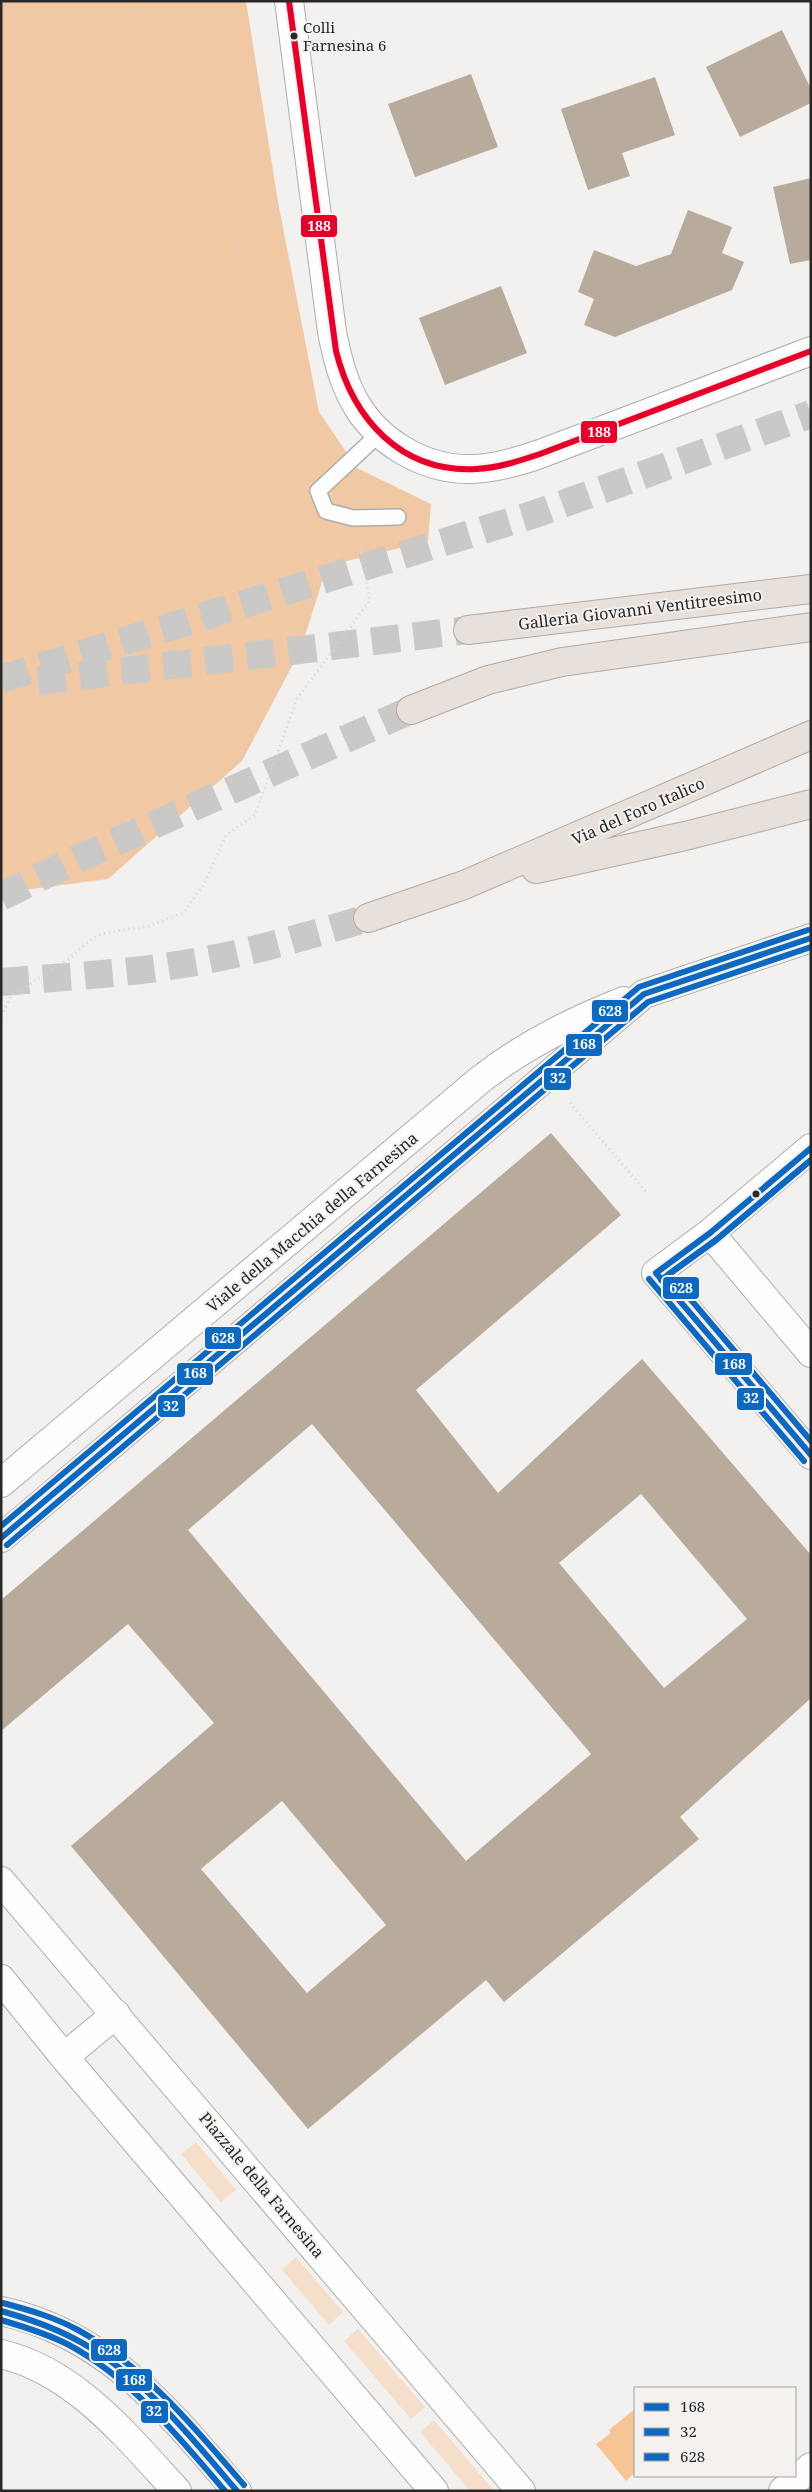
<svg xmlns="http://www.w3.org/2000/svg" width="812" height="2492" font-family="'Noto Serif',serif">
  <style>
    .green { fill: #f5dfcb }
    .forest { fill: #f0c8a3 }
    .water { fill: #f6c495 }
    .building { fill: #b8ab9c; fill-rule: evenodd }
    .lines { fill: none; stroke-linecap: round; stroke-linejoin: round }
    .trunk-tunnel { stroke: #cbc9c7; stroke-width: 28; stroke-dasharray: 28 14; stroke-linecap: butt }
    .service-casing { stroke: #afadac; stroke-width: 18 }
    .minor-casing { stroke: #afadac; stroke-width: 30 }
    .tertiary-casing { stroke: #afadac; stroke-width: 30 }
    .trunk-casing { stroke: #b3aaa1; stroke-width: 30 }
    .path { stroke: #d4d3d3; stroke-width: 3; stroke-dasharray: 1 4; stroke-linecap: butt }
    .service { stroke: #fdfdfd; stroke-width: 15 }
    .minor { stroke: #fdfdfd; stroke-width: 28 }
    .tertiary { stroke: #fdfdfd; stroke-width: 28 }
    .trunk { stroke: #e8e0da; stroke-width: 28 }
    .bus-1-casing { stroke: #f4f1ee; stroke-width: 10 }
    .bus-2-casing { stroke: #f4f1ee; stroke-width: 10 }
    .bus-3-casing { stroke: #f4f1ee; stroke-width: 10 }
    .bus-4-casing { stroke: #f4f1ee; stroke-width: 10 }
    .bus-1 { stroke: #0c69bf; stroke-width: 6 }
    .bus-2 { stroke: #0c69bf; stroke-width: 6 }
    .bus-3 { stroke: #0c69bf; stroke-width: 6 }
    .bus-4 { stroke: #e4002b; stroke-width: 6 }
    .bus-dot { fill: #292827; stroke: #f4f1ee; stroke-width: 2 }
    .labels { text-anchor: middle; dominant-baseline: central; stroke-width: 4; stroke-linejoin: round; paint-order: stroke }
    .bus-label { font-size: 15px; fill: #292827; stroke: #f4f1ee; text-anchor: start }
    .street-label { font-size: 16px; fill: #292827; stroke: #f4f1ee }
    .line-badge { stroke: #f4f1ee; stroke-width: 2 }
    .badge-label { font-size: 14px; text-anchor: middle; font-weight: bold; fill: #fff }
  </style>
  <rect width="100%" height="100%" fill="#f3f1ef"/>
  <path class="green" d="M196,2142L236,2190L221,2202L181,2154Z
    M296,2257L343,2312L329,2325L282,2270Z
    M358,2329L425,2407L411,2419L344,2341Z
    M434,2420L494,2491H470L420,2432Z"/>
  <path class="forest" d="M1,1H246L278,202L319,412L357,468L431,504L428,541L327,566L301,649L242,761L108,879L1,893Z"/>
  <path class="water" d="M636,2408V2472L626,2481L596,2444L611,2433L609,2430Z"/>
  <path class="building" d="M782,30L811,89V103L740,137L706,67Z
    M471,74L498,147L415,177L388,104Z
    M655,77L675,135L622,153L630,176L588,190L561,109Z
    M811,178V260L790,264L773,187Z
    M688,210L732,227L722,253L744,262L732,290L615,337L584,325L594,299L578,292L594,250L636,266L671,254Z
    M501,286L527,353L445,385L419,318Z
    M551,1133L621,1215L416,1390L498,1493L642,1359L811,1555V1698L680,1817L699,1839L504,2002L486,1980L308,2129L71,1846L214,1723L128,1624L1,1731V1600ZM312,1424L591,1754L466,1861L188,1530ZM641,1494L747,1619L664,1688L559,1563ZM282,1801L386,1925L307,1993L201,1869Z"/>
  <g class="lines">
    <path class="trunk-tunnel" d="M1,679L535,514L811,414
      M38,681L468,630
      M1,897L77,859L411,710
      M1,982C62,977 123,974 183,964C246,954 307,936 368,918"/>
    <defs>
      <path id="service" d="M380,433L318,491L326,511L353,518L398,517"/>
      <path id="minor" d="M811,1148L710,1233L656,1273L811,1455
        M710,1233L811,1353
        M1,1483L481,1079C525,1045 572,1021 624,1001
        M1,1538L644,994L811,938
        M1,1881L521,2491
        M1,1979L64,2057L434,2491
        M64,2057L116,2014"/>
      <path id="tertiary" d="M289,1L332,332C337,357 343,382 356,404C378,442 425,470 470,469C493,469 517,462 540,454L811,351
        M1,2311C108,2334 170,2413 237,2491
        M1,2354C75,2371 128,2438 177,2491
        M783,2491L811,2467"/>
      <path id="trunk" d="M468,630L811,589
        M411,710L488,680L562,662L811,627
        M536,869L685,836L811,804
        M368,918L464,885L811,735"/>
    </defs>
    <use href="#service" class="service-casing"/>
    <use href="#minor" class="minor-casing"/>
    <use href="#tertiary" class="tertiary-casing"/>
    <use href="#trunk" class="trunk-casing"/>
    <path class="path" d="M134,1L185,105L241,263L286,415L309,470
      M1,1016L11,996L69,959L89,941L103,933L149,926L183,913L204,884L226,835L255,815L297,699L370,600L359,540
      M570,1103L646,1192"/>
    <use href="#service" class="service"/>
    <use href="#minor" class="minor"/>
    <use href="#tertiary" class="tertiary"/>
    <use href="#trunk" class="trunk"/>
    <defs>
      <path id="bus-1" d="M656,1273L811,1455
        M656,1273L710,1233L811,1148
        M1,1538L644,994L811,938
        M1,2311C26,2318 50,2326 73,2338C140,2372 189,2435 237,2491"/>
      <path id="bus-2" d="M649,1279L804,1461
        M661,1280L716,1240L811,1160
        M7,1545L648,1002L811,947
        M1,2320C25,2327 48,2334 69,2345C132,2379 179,2437 225,2491"/>
      <path id="bus-3" d="M811,1160L716,1240L669,1274L811,1441
        M1,1526L639,987L808,930
        M3,2303C29,2310 54,2317 78,2330C145,2367 195,2428 244,2485"/>
      <path id="bus-4" d="M289,1L336,351C353,419 401,473 476,469C498,468 519,461 540,454L811,351"/>
    </defs>
    <use href="#bus-1" class="bus-1-casing"/>
    <use href="#bus-2" class="bus-2-casing"/>
    <use href="#bus-3" class="bus-3-casing"/>
    <use href="#bus-4" class="bus-4-casing"/>
    <use href="#bus-1" class="bus-1"/>
    <use href="#bus-2" class="bus-2"/>
    <use href="#bus-3" class="bus-3"/>
    <use href="#bus-4" class="bus-4"/>
  </g>
  <g class="bus-dot">
    <circle cx="294" cy="36" r="4.5"/>
    <circle cx="756" cy="1194" r="4.5"/>
  </g>
  <g class="labels">
    <g class="bus-label">
      <text x="303" y="27">Colli<tspan x="303" dy="18">Farnesina 6</tspan></text>
    </g>
    <g class="street-label">
      <text transform="translate(640 609) rotate(-7)">Galleria Giovanni Ventitreesimo</text>
      <text transform="translate(638 811) rotate(-24)">Via del Foro Italico</text>
      <text transform="translate(312 1222) rotate(-40)">Viale della Macchia della Farnesina</text>
      <text transform="translate(262 2185) rotate(50)">Piazzale della Farnesina</text>
    </g>
  </g>
  <g class="line-badge">
    <rect x="300" y="214" width="38" height="24" rx="5" fill="#e4002b"/>
    <rect x="580" y="420" width="38" height="24" rx="5" fill="#e4002b"/>
    <rect x="591" y="999" width="38" height="24" rx="5" fill="#0c69bf"/>
    <rect x="565" y="1033" width="38" height="24" rx="5" fill="#0c69bf"/>
    <rect x="543" y="1067" width="29" height="24" rx="5" fill="#0c69bf"/>
    <rect x="662" y="1276" width="38" height="24" rx="5" fill="#0c69bf"/>
    <rect x="204" y="1326" width="38" height="24" rx="5" fill="#0c69bf"/>
    <rect x="714" y="1352" width="39" height="24" rx="5" fill="#0c69bf"/>
    <rect x="176" y="1362" width="38" height="24" rx="5" fill="#0c69bf"/>
    <rect x="736" y="1387" width="29" height="24" rx="5" fill="#0c69bf"/>
    <rect x="157" y="1394" width="29" height="24" rx="5" fill="#0c69bf"/>
    <rect x="90" y="2338" width="38" height="24" rx="5" fill="#0c69bf"/>
    <rect x="115" y="2368" width="38" height="24" rx="5" fill="#0c69bf"/>
    <rect x="140" y="2400" width="29" height="24" rx="5" fill="#0c69bf"/>
  </g>
  <g class="badge-label">
    <text x="319" y="231">188</text>
    <text x="599" y="437">188</text>
    <text x="610" y="1016">628</text>
    <text x="584" y="1049">168</text>
    <text x="558" y="1083">32</text>
    <text x="681" y="1293">628</text>
    <text x="223" y="1343">628</text>
    <text x="734" y="1369">168</text>
    <text x="195" y="1378">168</text>
    <text x="751" y="1403">32</text>
    <text x="171" y="1411">32</text>
    <text x="109" y="2355">628</text>
    <text x="134" y="2385">168</text>
    <text x="154" y="2416">32</text>
  </g>
  <rect width="812" height="2492" fill="none" stroke="#292827" stroke-width="5"/>
  <rect x="634" y="2387" width="162" height="90" fill="#f4f1ee" stroke="#a3a19e"/>
  <rect x="644" y="2403" width="25" height="8" fill="#0c69bf" stroke="#a3a19e"/>
  <text x="680" y="2412" font-size="15" fill="#292827">168</text>
  <rect x="644" y="2428" width="25" height="8" fill="#0c69bf" stroke="#a3a19e"/>
  <text x="680" y="2437" font-size="15" fill="#292827">32</text>
  <rect x="644" y="2453" width="25" height="8" fill="#0c69bf" stroke="#a3a19e"/>
  <text x="680" y="2462" font-size="15" fill="#292827">628</text>
</svg>
